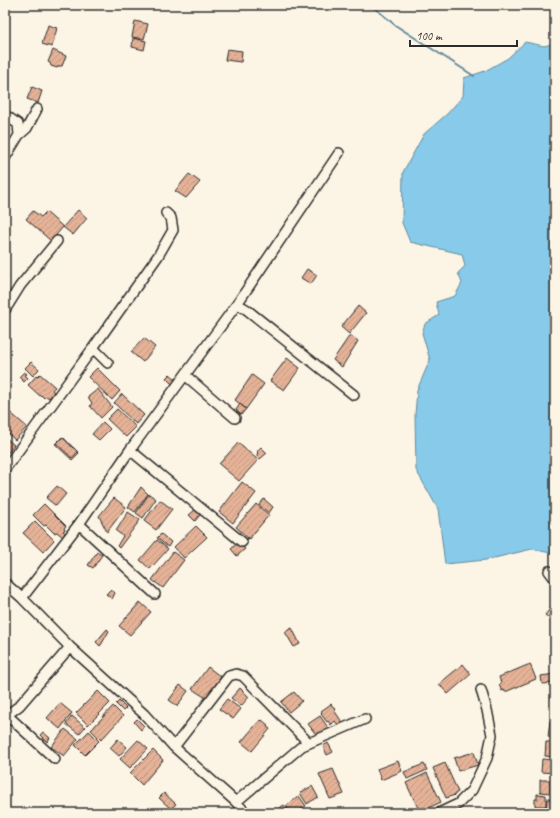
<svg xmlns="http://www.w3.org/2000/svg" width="560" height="818" font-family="Caveat,sans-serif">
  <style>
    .water { fill: #88cae9; stroke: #638a9d }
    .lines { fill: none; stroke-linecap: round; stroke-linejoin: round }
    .stream { stroke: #638a9d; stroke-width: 2 }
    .building { fill: url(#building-hatch); stroke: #2b2b2b }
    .minor-casing { stroke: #2b2b2b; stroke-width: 12 }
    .minor { stroke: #fcf5e5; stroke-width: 9 }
  </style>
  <defs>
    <pattern id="building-hatch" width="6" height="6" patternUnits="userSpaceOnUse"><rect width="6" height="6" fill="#e5b297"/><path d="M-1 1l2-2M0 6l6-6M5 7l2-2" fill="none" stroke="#c59982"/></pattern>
  </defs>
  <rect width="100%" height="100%" fill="#fcf5e5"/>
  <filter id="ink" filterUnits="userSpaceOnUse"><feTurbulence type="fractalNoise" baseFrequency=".025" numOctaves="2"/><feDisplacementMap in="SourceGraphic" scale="8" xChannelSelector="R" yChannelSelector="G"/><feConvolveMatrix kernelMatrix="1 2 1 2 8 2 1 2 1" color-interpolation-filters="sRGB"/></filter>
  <g filter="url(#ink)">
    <path class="water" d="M525,42L544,46L555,43V554L532,549L486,560L445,564L438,509L416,470L415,415L417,390L430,360L422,333L425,324L439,315L436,302L455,296L462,283L458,273L465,266L462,254L410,242L402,223L403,172L424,134L447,114L463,96L464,78L485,71L508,58Z"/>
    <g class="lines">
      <path class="stream" d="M371,5L395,25L474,76"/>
    </g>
    <path class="building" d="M135,21L148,24L144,39L132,37Z
      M48,25L57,28L52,47L42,44Z
      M133,38L146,41L144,50L132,47Z
      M227,49L242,51L241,62L225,60Z
      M53,50L66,56L62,66H58L57,68L51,66L50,63L48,62Z
      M32,87L42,91L38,103L27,99Z
      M189,174L200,182L186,198L175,191Z
      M78,210L87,218L73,235L63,227Z
      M33,211L41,217L46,212L63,227L51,241L26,219Z
      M307,269L317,275L311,284L301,278Z
      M358,306L366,313L349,334L341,327Z
      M350,335L358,341L342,367L333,360Z
      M144,338L155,347L143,362L131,352Z
      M287,358L300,368L284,390L270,381Z
      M31,362L39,369L33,376L25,368Z
      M97,368L120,391L112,400L88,377Z
      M24,372L27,374L25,375L28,378L24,382L19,377Z
      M40,374L55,387L52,390L54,392L49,398L46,396L44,398L41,395L40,396L28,385L37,375L38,376Z
      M170,374L178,381L174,386L166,378Z
      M252,375L264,384L246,409L235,400Z
      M98,389L112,407L101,418L90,406L92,403L88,397Z
      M122,394L144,415L136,424L114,403Z
      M240,404L246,409L241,415L236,410Z
      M5,408L27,427L15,440L5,431Z
      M117,409L136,427L126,437L107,419Z
      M103,422L110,429L99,440L92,434Z
      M5,437L14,445L5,456Z
      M62,437L79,453L72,460L55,444Z
      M63,437L73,448V447L78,452L72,458L56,443Z
      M238,443L258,460L239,481L219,464Z
      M261,447L267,453L260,459L257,456L258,450Z
      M242,482L256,493L233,523L219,512Z
      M57,486L66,494L56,506L46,498Z
      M141,487L148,494L135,512L128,507Z
      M149,494L156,499L143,518L136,513Z
      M114,498L126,507L107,532L99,516Z
      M264,499L273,507L269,513L259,505Z
      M160,500L172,509L156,530L144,521Z
      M44,504L66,526L64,528L65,530L63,531L68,536L64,538L57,532L54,533L46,525L44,526L33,515Z
      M256,504L269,515L249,539L236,527Z
      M195,510L200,515L195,521L189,515Z
      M128,512L140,520L119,548L117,546L123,536L116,531Z
      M35,521L54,540L43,552L23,533Z
      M196,526L207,537L184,558L174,547Z
      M161,534L171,542L168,547L157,538Z
      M157,540L168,549L150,569L140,560Z
      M239,542L245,549L237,556L231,549Z
      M97,552L102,555L93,568L88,565Z
      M173,552L184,560L163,588L152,580Z
      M111,589L115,593L112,599L106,594Z
      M140,602L151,612L130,635L119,626Z
      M554,604L555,605V623L545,615Z
      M292,628L300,644L294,647L285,632Z
      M107,629L109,631L101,645L100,646L96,642Z
      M463,664L471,674L448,694L439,684Z
      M530,664L536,679L505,692L504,690L502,691L499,685L501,683L499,677Z
      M208,667L221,677L206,698L192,689Z
      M555,674V683L542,684L541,676Z
      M180,685L188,691L177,706L169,700Z
      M552,685H555V699L551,698Z
      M240,688L249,697L241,706L231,698Z
      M98,691L110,703L88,725L76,713Z
      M294,692L302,701L289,712L281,702Z
      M227,699L241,709L233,719L219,709Z
      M119,701L126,708L123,711L116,704Z
      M60,703L72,713L60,729L47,718Z
      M331,704L335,709L334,710L342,722L338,725L335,721L331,725L328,721L327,722L321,714L322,713L321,711Z
      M113,706L123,716L101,740L91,730Z
      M72,716L85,727L79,734L66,724Z
      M320,716L329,729L318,737L308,724Z
      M137,719L144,726L141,730L134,722Z
      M260,720L261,721L262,720L268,725L267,727L270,729L252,751L241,742Z
      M550,721H555V738L548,737Z
      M65,729L78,739L64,756L51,747Z
      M89,731L99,741L85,755L75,745Z
      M43,732L50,738L47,742L40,735Z
      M118,739L127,747L119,756L110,748Z
      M138,740L148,749L130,768L120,759Z
      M546,742H555V757L545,756Z
      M328,743L333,752L327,755L323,746Z
      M153,750L163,760L142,785L130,773Z
      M474,752L478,765L458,771L454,758Z
      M542,759L555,760V773L541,772Z
      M398,761L402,771L381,780L377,769Z
      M445,763L458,792L455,794V795L446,798L433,768Z
      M424,764L427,770L407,779L404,772Z
      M333,769L344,794L330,799L319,774Z
      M427,773L441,802L420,812L406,783Z
      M540,780H550V793L540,792Z
      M312,786L318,797L307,804L300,793Z
      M164,793L176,804L171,809L159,798Z
      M537,794L546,795V806H535V799H537Z
      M299,796L306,806L296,813H291L286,806Z
      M547,799H555V809H546Z
      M284,805L289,813H273V812Z"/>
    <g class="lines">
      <defs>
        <path id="minor" d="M5,115L18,124L19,135
          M5,158L19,135L27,128L37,109
          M237,304L339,153
          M5,310L20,286L57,241
          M93,348L158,256L173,230L171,218L166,213
          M185,375L235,418
          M130,450L185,375L237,304L246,309L354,395
          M5,469L93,348L108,363
          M79,524L155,594
          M549,571L555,579
          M5,583L22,598L70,647L144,714L174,747L236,802L246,813
          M22,598L79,524L130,450L242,542
          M5,714L7,715L19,706L70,647
          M7,715L55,759
          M174,747L229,676L236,674L243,676L309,743
          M236,802L302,746L365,719
          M439,813L458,804L472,790L487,758L492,735L487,710L481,690"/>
      </defs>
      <use href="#minor" class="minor-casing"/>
      <use href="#minor" class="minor"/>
    </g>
  </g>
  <rect width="560" height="818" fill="none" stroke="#fcf5e5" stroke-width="20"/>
  <rect x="10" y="10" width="540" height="798" fill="none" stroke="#2b2b2b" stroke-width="1.5" filter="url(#ink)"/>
  <path d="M410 40v6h107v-6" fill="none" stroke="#2b2b2b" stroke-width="2"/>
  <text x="416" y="40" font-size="12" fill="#2b2b2b" stroke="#fcf5e5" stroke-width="3" paint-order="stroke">100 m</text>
</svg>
